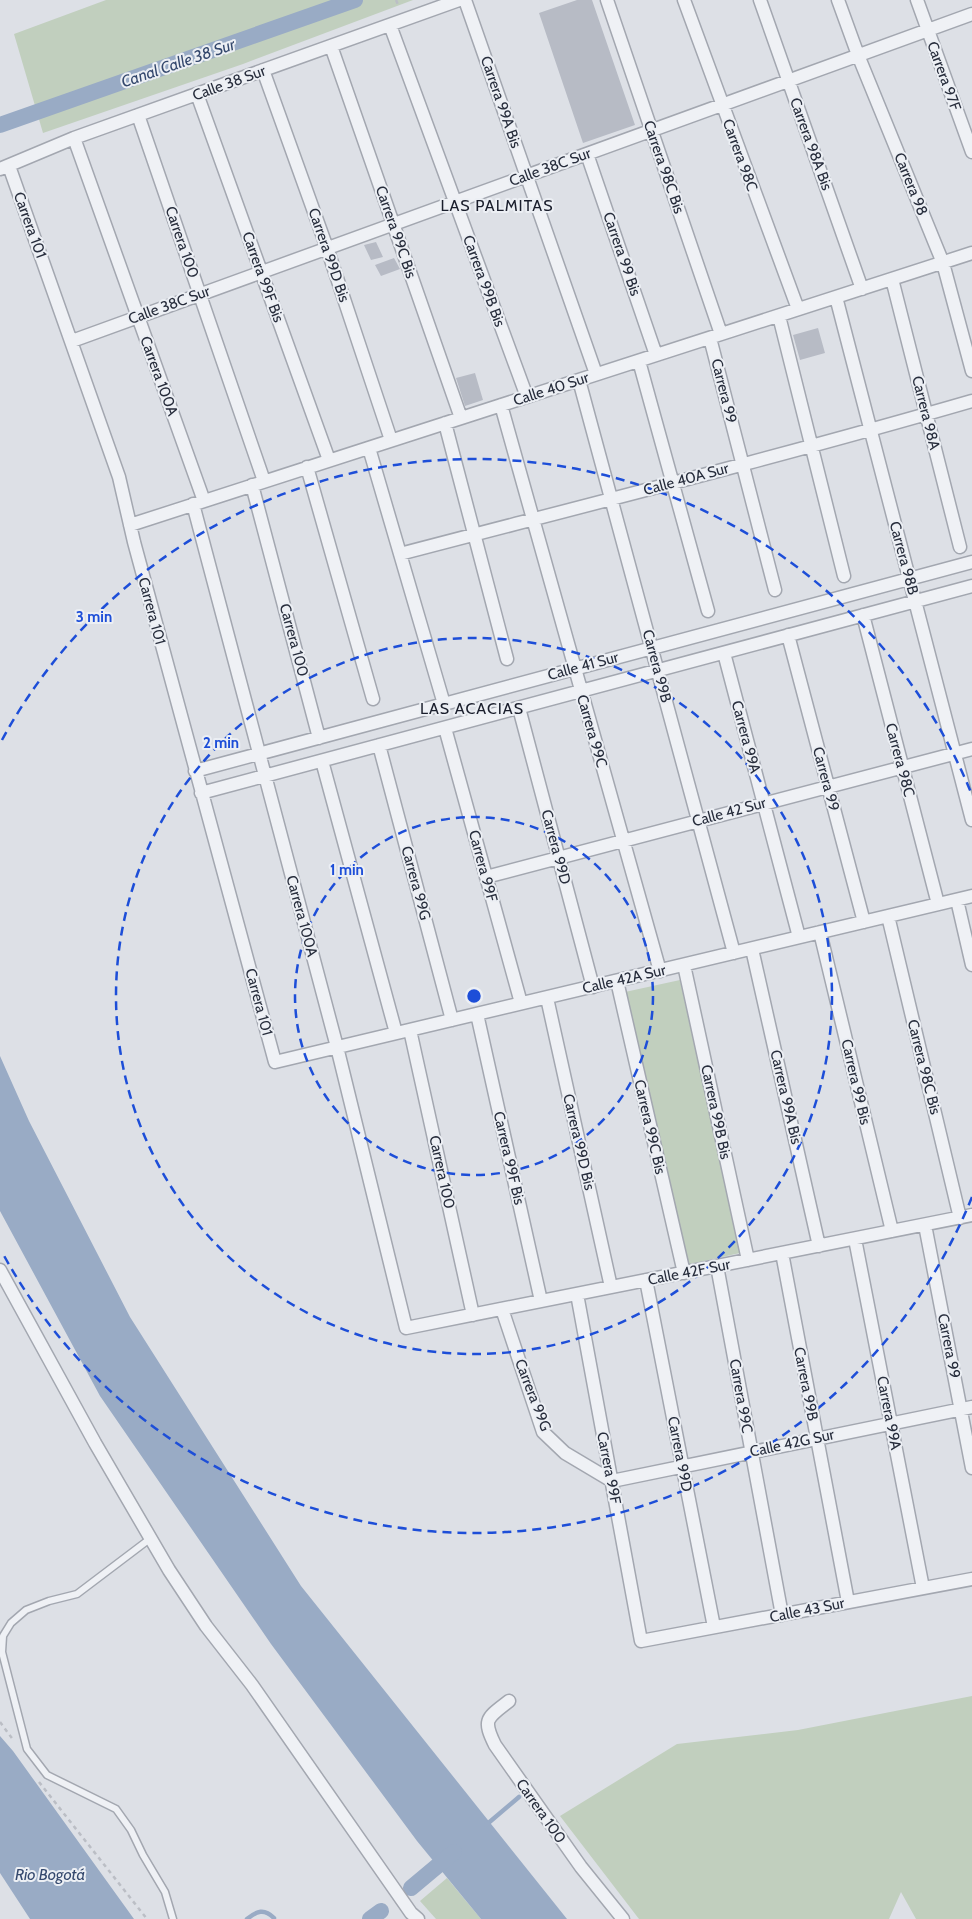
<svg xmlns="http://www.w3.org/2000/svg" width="972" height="1919" font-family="Cabin,sans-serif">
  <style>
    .green { fill: #c1cfbe }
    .water { fill: #99abc5 }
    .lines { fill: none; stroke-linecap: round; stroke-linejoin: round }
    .stream { stroke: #99abc5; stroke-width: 4.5 }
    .canal { stroke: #99abc5; stroke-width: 16 }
    .building { fill: #b7bbc5 }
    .lane-casing { stroke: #a3a7b0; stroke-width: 9 }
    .street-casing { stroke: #a3a7b0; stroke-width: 15 }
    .path { stroke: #bbbec5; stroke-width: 2.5; stroke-dasharray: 4 4; stroke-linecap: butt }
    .lane { stroke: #eff1f5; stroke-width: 6 }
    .street { stroke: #eff1f5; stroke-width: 12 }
    .ring { fill: none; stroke: #1d4ed8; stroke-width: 2.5; stroke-dasharray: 9 6 }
    .labels { text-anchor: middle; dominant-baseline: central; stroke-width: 4; stroke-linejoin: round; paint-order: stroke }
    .street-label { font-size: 15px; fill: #272d3c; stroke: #eceff4 }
    .water-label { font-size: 16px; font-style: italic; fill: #34486d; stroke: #eceff4 }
    .neighbourhood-label { font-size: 16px; letter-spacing: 1px; fill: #1a1e2c; stroke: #eceff4 }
    .centre { fill: #1d4ed8; stroke: #eceff4; stroke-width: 2.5 }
    .ring-label { font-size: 15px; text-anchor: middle; font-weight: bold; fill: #1d4ed8; stroke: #eceff4; stroke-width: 4; stroke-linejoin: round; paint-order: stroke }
  </style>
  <rect width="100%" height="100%" fill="#dde0e6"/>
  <path class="green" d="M106,0H413L243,64L43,133L14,34Z
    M680,980L740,1253L686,1265L625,992Z
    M972,1696V1919H916L901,1892L889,1919H639L560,1816L677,1744L798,1730Z
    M447,1878L481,1919H436L420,1901Z"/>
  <path class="water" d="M0,1056L29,1121L130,1317L301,1586L567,1919H481L417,1841L271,1644L100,1396L0,1211Z
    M0,1736L13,1751L134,1919H30L0,1873Z"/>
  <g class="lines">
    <path class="stream" d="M486,1825L519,1797
      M247,1919C257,1911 264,1908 274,1918"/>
    <path class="canal" d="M0,125L355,0
      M411,1888L454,1852
      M370,1919L381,1911"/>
  </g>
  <path class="building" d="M577,0H592L635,125L583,143L539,13Z
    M376,242L383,257L371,260L364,245Z
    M394,258L400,269L381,276L375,265Z
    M818,328L825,353L800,360L793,335Z
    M475,373L483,400L465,406L456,378Z"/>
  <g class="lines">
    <defs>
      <path id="lane" d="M151,1538L77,1594L49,1601L26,1610L11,1623L3,1636L2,1652L27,1749L47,1775L116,1809L131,1830L143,1855L165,1892L173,1919"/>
      <path id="street" d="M465,0L596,374
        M607,0L721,334
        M684,0L798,309
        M760,0L862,289
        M838,0L858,55L943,263L972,371
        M917,0L972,152
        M390,25L527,397
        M331,46L461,418
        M263,70L327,248L391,440
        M197,94L329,460
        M138,115L264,481
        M74,138L204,501
        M587,154L656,355
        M9,166L119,477L134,542L275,1062L972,896
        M0,169L74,138L459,0
        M892,279L960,547
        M836,297L972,820
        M779,316L844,576
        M710,338L775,590
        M72,341L972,14
        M639,361L708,611
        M579,380L734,953
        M501,405L660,971
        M445,423L507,659
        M369,448L444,704
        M307,467L373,699
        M252,485L319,738
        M193,504L337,1047L406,1328L972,1215
        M130,525L972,253
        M400,554C591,504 782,456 972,401
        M863,615L938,904
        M788,635L864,922
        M724,653L799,937
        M519,708L593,987
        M445,728L521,1003
        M379,745L452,1020
        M322,761L396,1033
        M195,771L972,562
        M201,793L972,586
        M486,877L972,749
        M957,900L972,965
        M888,916L960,1218
        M820,932L892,1231
        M752,949L819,1246
        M684,965L748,1260
        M617,981L684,1273
        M547,998L611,1287
        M477,1014L541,1301
        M410,1030L473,1315
        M925,1225L972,1468
        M855,1239L923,1588
        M782,1253L848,1602
        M717,1266L782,1615
        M0,1270L95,1443L169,1570L206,1626L252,1685L411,1913L418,1919
        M646,1280L714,1627
        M577,1294L641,1641L972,1579
        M502,1309L543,1432L565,1453L612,1481L972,1407
        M509,1701C487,1718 482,1719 495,1745L581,1867L623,1919"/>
    </defs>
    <use href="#lane" class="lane-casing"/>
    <use href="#street" class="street-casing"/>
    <path class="path" d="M396,0L399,7
      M0,1722L14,1741
      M39,1782L147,1919"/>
    <use href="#lane" class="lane"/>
    <use href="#street" class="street"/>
  </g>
  <g class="ring">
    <circle cx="474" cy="996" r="179"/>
    <circle cx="474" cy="996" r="358"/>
    <path d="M972 1197A537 537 0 0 1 2 1252M2 740A537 537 0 0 1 972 795"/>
  </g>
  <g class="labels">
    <g class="street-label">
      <text transform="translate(944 76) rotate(70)">Carrera 97F</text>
      <text transform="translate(229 83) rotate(-20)">Calle 38 Sur</text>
      <text transform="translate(501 102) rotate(71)">Carrera 99A Bis</text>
      <text transform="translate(811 144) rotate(70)">Carrera 98A Bis</text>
      <text transform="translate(740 155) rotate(70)">Carrera 98C</text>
      <text transform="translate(550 167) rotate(-20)">Calle 38C Sur</text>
      <text transform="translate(664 167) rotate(71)">Carrera 98C Bis</text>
      <text transform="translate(911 184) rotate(68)">Carrera 98</text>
      <text transform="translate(30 225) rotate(70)">Carrera 101</text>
      <text transform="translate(396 232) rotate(71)">Carrera 99C Bis</text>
      <text transform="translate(182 242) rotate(71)">Carrera 100</text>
      <text transform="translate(622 254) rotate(71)">Carrera 99 Bis</text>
      <text transform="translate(329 255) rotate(71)">Carrera 99D Bis</text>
      <text transform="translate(263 277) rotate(70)">Carrera 99F Bis</text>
      <text transform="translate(484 281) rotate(70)">Carrera 99B Bis</text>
      <text transform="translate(169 305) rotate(-20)">Calle 38C Sur</text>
      <text transform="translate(159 376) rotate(70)">Carrera 100A</text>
      <text transform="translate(551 389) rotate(-18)">Calle 40 Sur</text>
      <text transform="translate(724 391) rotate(76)">Carrera 99</text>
      <text transform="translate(926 413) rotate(76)">Carrera 98A</text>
      <text transform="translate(686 479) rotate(-15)">Calle 40A Sur</text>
      <text transform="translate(904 558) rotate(75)">Carrera 98B</text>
      <text transform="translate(152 611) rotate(75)">Carrera 101</text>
      <text transform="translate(294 640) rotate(75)">Carrera 100</text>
      <text transform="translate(583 666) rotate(-15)">Calle 41 Sur</text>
      <text transform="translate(657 666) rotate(75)">Carrera 99B</text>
      <text transform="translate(592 731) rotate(74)">Carrera 99C</text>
      <text transform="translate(746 737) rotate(75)">Carrera 99A</text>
      <text transform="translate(900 760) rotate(75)">Carrera 98C</text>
      <text transform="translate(826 779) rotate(75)">Carrera 99</text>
      <text transform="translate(729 812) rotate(-15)">Calle 42 Sur</text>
      <text transform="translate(556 847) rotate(75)">Carrera 99D</text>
      <text transform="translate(483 866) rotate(75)">Carrera 99F</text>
      <text transform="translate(416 883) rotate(75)">Carrera 99G</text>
      <text transform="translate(302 916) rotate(75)">Carrera 100A</text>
      <text transform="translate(624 979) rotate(-13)">Calle 42A Sur</text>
      <text transform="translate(259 1002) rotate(75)">Carrera 101</text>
      <text transform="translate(924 1067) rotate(76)">Carrera 98C Bis</text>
      <text transform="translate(856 1082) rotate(77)">Carrera 99 Bis</text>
      <text transform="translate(786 1097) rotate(77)">Carrera 99A Bis</text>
      <text transform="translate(716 1112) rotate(78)">Carrera 99B Bis</text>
      <text transform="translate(650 1127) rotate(77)">Carrera 99C Bis</text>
      <text transform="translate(579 1142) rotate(77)">Carrera 99D Bis</text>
      <text transform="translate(509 1158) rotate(77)">Carrera 99F Bis</text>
      <text transform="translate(442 1172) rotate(78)">Carrera 100</text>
      <text transform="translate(689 1272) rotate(-11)">Calle 42F Sur</text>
      <text transform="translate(949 1346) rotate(79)">Carrera 99</text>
      <text transform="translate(806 1384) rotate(79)">Carrera 99B</text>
      <text transform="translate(533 1395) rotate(69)">Carrera 99G</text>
      <text transform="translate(741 1396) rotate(80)">Carrera 99C</text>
      <text transform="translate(889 1413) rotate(79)">Carrera 99A</text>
      <text transform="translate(792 1443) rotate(-12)">Calle 42G Sur</text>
      <text transform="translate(680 1454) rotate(79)">Carrera 99D</text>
      <text transform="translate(609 1468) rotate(79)">Carrera 99F</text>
      <text transform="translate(807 1610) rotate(-11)">Calle 43 Sur</text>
      <text transform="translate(541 1811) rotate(55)">Carrera 100</text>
    </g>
    <g class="water-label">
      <text transform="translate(178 63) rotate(-19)">Canal Calle 38 Sur</text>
      <text x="50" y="1874">Rio Bogotá</text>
    </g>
    <g class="neighbourhood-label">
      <text x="497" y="205">LAS PALMITAS</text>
      <text x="472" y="708">LAS ACACIAS</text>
    </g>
  </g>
  <circle cx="474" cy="996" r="8" class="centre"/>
  <g class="ring-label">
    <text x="94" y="622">3 min</text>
    <text x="221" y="748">2 min</text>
    <text x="347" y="875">1 min</text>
  </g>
</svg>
